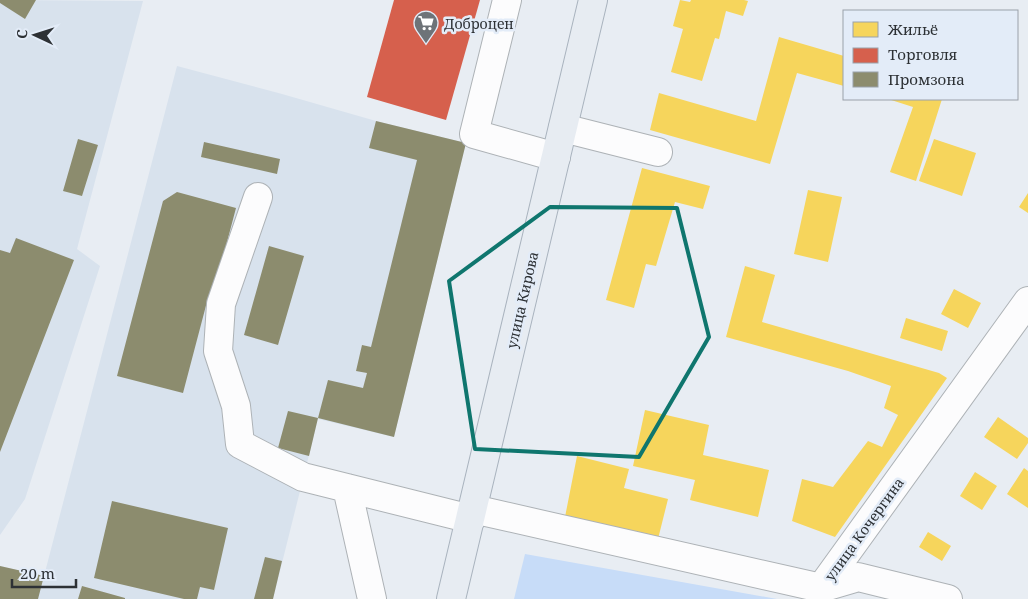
<svg xmlns="http://www.w3.org/2000/svg" width="1028" height="599" font-family="'Noto Serif',serif">
  <style>
    .built { fill: #d8e2ed }
    .green { fill: #c7dcf8 }
    .homes { fill: #f6d55c }
    .shops { fill: #d6604d }
    .industry { fill: #8c8c6e }
    .lines { fill: none; stroke-linecap: round; stroke-linejoin: round }
    .minor-casing { stroke: #adb2b6; stroke-width: 30 }
    .major-casing { stroke: #a9b3be; stroke-width: 30 }
    .minor { stroke: #fcfcfd; stroke-width: 28 }
    .major { stroke: #e7ecf2; stroke-width: 28 }
    .marked { fill: none; stroke: #0f766e; stroke-width: 4; stroke-linejoin: round }
    .labels { text-anchor: middle; dominant-baseline: central; stroke-width: 5; stroke-linejoin: round; paint-order: stroke }
    .poi-label { font-size: 14px; fill: #2d3135; stroke: #e3ecf8; text-anchor: start }
    .street-label { font-size: 14px; fill: #2d3135; stroke: #e3ecf8 }
  </style>
  <rect width="100%" height="100%" fill="#e8edf3"/>
  <path class="built" d="M0,0L143,1L77,249L100,266L25,499L0,535Z
    M177,66L282,94L376,121L466,143L394,437L318,419L273,599H0V566L44,576Z"/>
  <path class="green" d="M525,554L777,599H514Z"/>
  <path class="homes" d="M680,0L690,2L691,0H744L748,1L743,16L726,11L719,39L715,38L702,81L671,72L683,29L673,26Z
    M779,37L844,56V86L797,73L770,164L650,130L659,93L756,121Z
    M888,99H942L916,181L890,172L913,107Z
    M934,139L976,153L962,196L919,181Z
    M642,168L710,186L703,209L675,202L656,266L646,264L634,308L606,300Z
    M808,190L842,197L828,262L794,254Z
    M1028,193V213L1019,207Z
    M745,266L775,275L762,322L939,373L947,378L835,537L792,521L802,479L833,487L868,441L882,447L898,415L884,408L891,386L848,371L726,337Z
    M954,289L981,303L968,328L941,314Z
    M906,318L948,331L942,351L900,338Z
    M645,410L709,425L703,455L769,470L758,517L690,500L695,480L633,466Z
    M998,417L1028,438V443L1017,459L984,437Z
    M577,456L629,469L624,488L668,499L658,539L565,517Z
    M1024,468L1028,471V508L1007,494Z
    M975,472L997,486L982,510L960,496Z
    M928,532L951,546L942,561L919,547Z"/>
  <path class="shops" d="M394,0H480L446,120L367,97Z"/>
  <path class="industry" d="M0,0H36L25,19L0,3Z
    M376,121L466,143L394,437L318,418L328,380L363,388L367,373L356,371L362,345L371,347L417,160L369,148Z
    M78,139L98,145L82,196L63,191Z
    M204,142L280,159L277,174L201,157Z
    M177,192L236,208L212,299L208,298L183,393L117,376L163,201Z
    M16,238L74,260L0,452V250L10,253Z
    M269,246L304,256L278,345L244,335Z
    M288,411L318,418L309,456L278,448Z
    M112,501L228,528L214,590L200,587L197,599H184L94,578Z
    M265,557L282,561L273,599H254Z
    M0,566L44,576L38,599H0Z
    M82,586L125,598V599H78Z"/>
  <g class="lines">
    <defs>
      <path id="minor" d="M507,0L474,134L556,157
        M563,128L658,152
        M258,197L221,304L218,351L236,406L240,444L303,477L471,519
        M347,488L372,599
        M473,509L821,588L1028,301
        M821,588L858,577L948,599"/>
      <path id="major" d="M451,599L593,0"/>
    </defs>
    <use href="#minor" class="minor-casing"/>
    <use href="#major" class="major-casing"/>
    <use href="#minor" class="minor"/>
    <use href="#major" class="major"/>
  </g>
  <path class="marked" d="M550,207L677,208L709,337L639,457L475,449L449,281Z"/>
  <defs>
    <symbol id="supermarket-pin" viewBox="-11 -11 22 30"><path d="M0 17L-7.5 6A9.5 9.5 0 1 1 7.5 6Z" fill="#6e7378" stroke="#e3ecf8"/><path d="M-6-5.5h2.5l.6 2H6L4.5 2H-2.5L-4.4-4H-6ZM-1.5 3.2a1.3 1.3 0 1 0 .1 0ZM3 3.2a1.3 1.3 0 1 0 .1 0Z" fill="#fff"/></symbol>
  </defs>
  <g fill-rule="evenodd">
    <use href="#supermarket-pin" x="412" y="9" width="28" height="38"/>
  </g>
  <g class="labels">
    <g class="poi-label">
      <text x="444" y="23">Доброцен</text>
    </g>
    <g class="street-label">
      <text transform="translate(522 300) rotate(-77)">улица Кирова</text>
      <text transform="translate(864 529) rotate(-54)">улица Кочергина</text>
    </g>
  </g>
  <rect x="843" y="10" width="175" height="90" fill="#e3ecf8" stroke="#9aa1aa"/>
  <rect x="853" y="22" width="25" height="15" fill="#f6d55c" stroke="#9aa1aa"/>
  <text x="888" y="35" font-size="15" fill="#2d3135">Жильё</text>
  <rect x="853" y="48" width="25" height="15" fill="#d6604d" stroke="#9aa1aa"/>
  <text x="888" y="60" font-size="15" fill="#2d3135">Торговля</text>
  <rect x="853" y="72" width="25" height="15" fill="#8c8c6e" stroke="#9aa1aa"/>
  <text x="888" y="85" font-size="15" fill="#2d3135">Промзона</text>
  <g transform="translate(35 35) rotate(274)" stroke="#e3ecf8" stroke-width="4" paint-order="stroke">
  <path d="M0-4L9 19L0 12L-9 19Z" fill="#2d3135"/>
  <text y="-8" font-size="14" font-weight="bold" text-anchor="middle" fill="#2d3135">С</text>
  </g>
  <path d="M12 579v8h64v-8" fill="none" stroke="#2d3135" stroke-width="2.5"/>
  <text x="20" y="579" font-size="15" fill="#2d3135" stroke="#e3ecf8" stroke-width="4" paint-order="stroke">20 m</text>
</svg>
